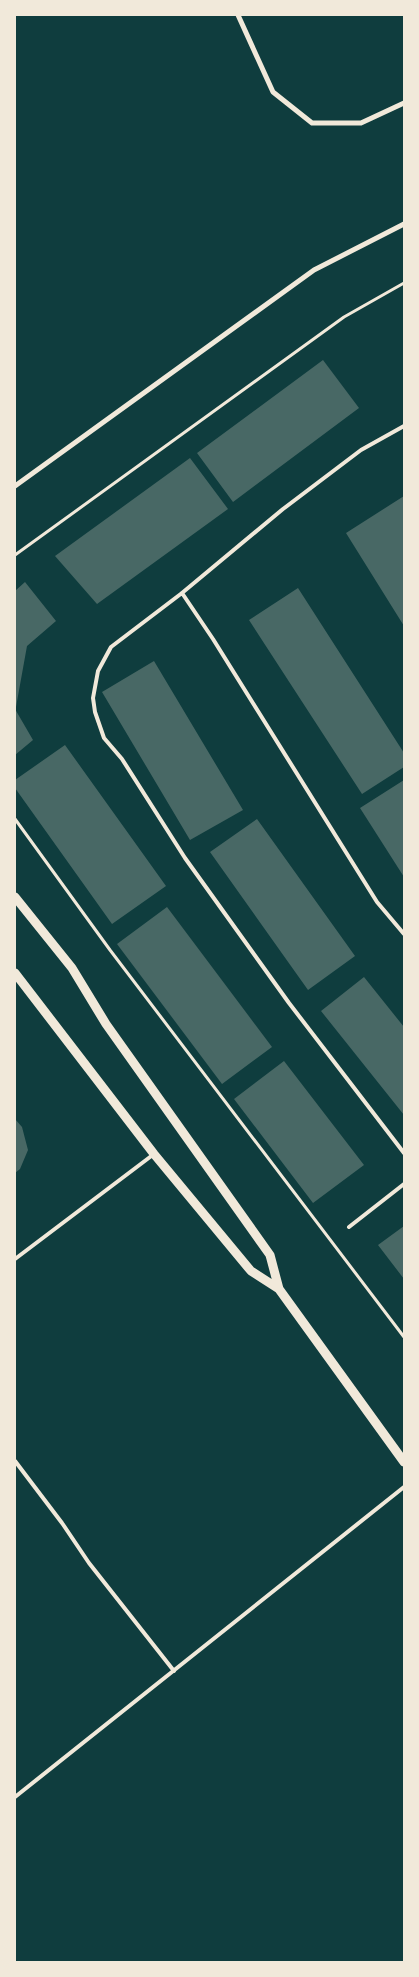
<svg xmlns="http://www.w3.org/2000/svg" width="419" height="1977" font-family="Jost,sans-serif">
  <style>
    .building { fill: #486865 }
    .lines { fill: none; stroke-linecap: round; stroke-linejoin: round }
    .path { stroke: #f1e9da; stroke-width: 3 }
    .service { stroke: #f1e9da; stroke-width: 4 }
    .minor { stroke: #f1e9da; stroke-width: 5 }
    .tertiary { stroke: #f1e9da; stroke-width: 9 }
  </style>
  <rect width="100%" height="100%" fill="#0f3d3e"/>
  <path class="building" d="M323,360L359,408L233,502L197,453Z
    M190,458L228,509L97,604L55,556Z
    M404,496V626L346,533Z
    M25,582L56,621L27,646L16,707L15,591Z
    M298,588L404,753V767L362,794L249,620Z
    M154,661L243,810L190,840L102,692Z
    M15,709L33,740L15,755Z
    M65,745L166,886L112,924L15,788V780Z
    M404,780V877L360,808Z
    M257,819L355,956L308,990L210,852Z
    M167,907L272,1047L222,1084L117,944Z
    M364,977L404,1027V1115L321,1011Z
    M284,1061L364,1165L313,1203L234,1099Z
    M15,1119L22,1127L28,1150L20,1169L15,1173Z
    M404,1226V1279L378,1245Z"/>
  <g class="lines">
    <path class="path" d="M15,555L344,317L404,283
      M15,819L110,950L404,1337"/>
    <path class="service" d="M404,426L361,450L283,509L182,593L111,647L98,671L93,698L95,712L104,738L122,759L185,858L289,1003L404,1153
      M182,593L213,639L377,902L404,934
      M349,1227L404,1184
      M15,1259L154,1154
      M15,1461L62,1523L89,1563L174,1671
      M15,1797L404,1487"/>
    <path class="minor" d="M238,15L273,92L312,123H361L404,103
      M15,486L314,270L404,224"/>
    <path class="tertiary" d="M15,897L72,968L106,1024L270,1255L279,1289
      M15,973L154,1154L251,1271L279,1289L404,1462"/>
  </g>
  <rect width="419" height="1977" fill="none" stroke="#f1e9da" stroke-width="32"/>
</svg>
